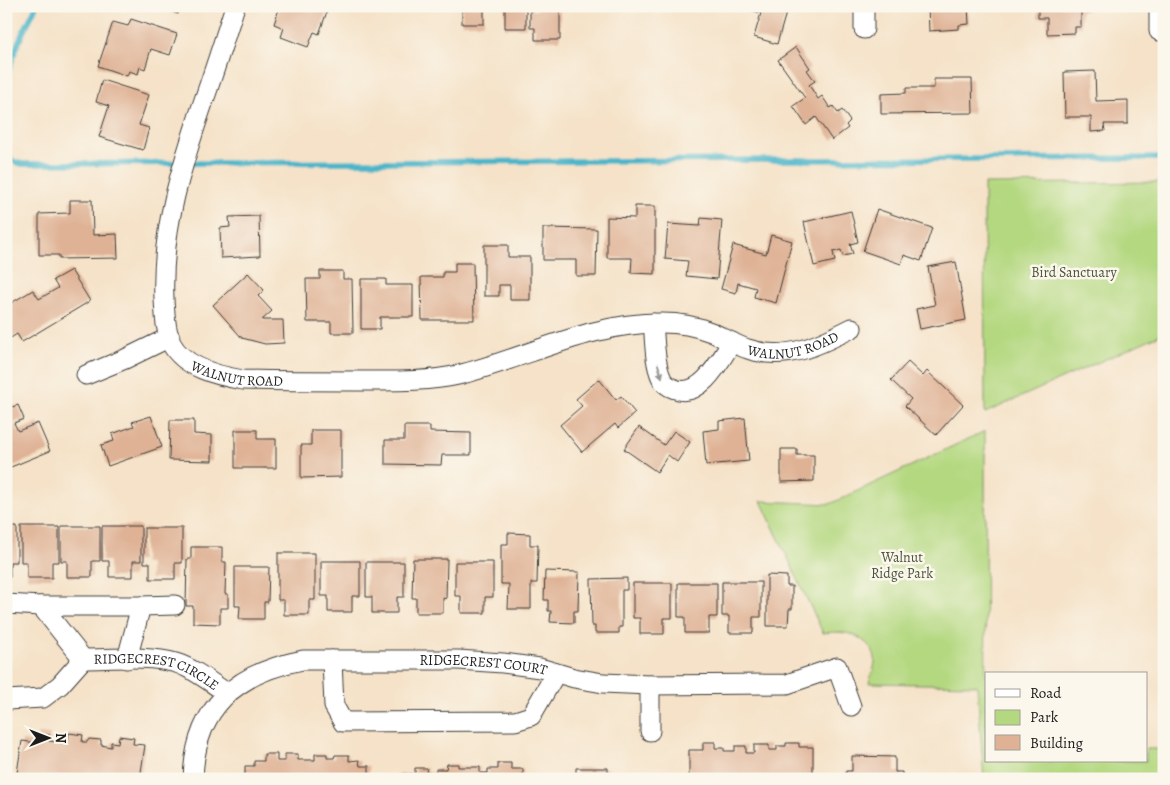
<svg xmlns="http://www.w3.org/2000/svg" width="1170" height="785" font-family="Alegreya,serif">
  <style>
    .green { fill: #b4d880; stroke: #687a4e }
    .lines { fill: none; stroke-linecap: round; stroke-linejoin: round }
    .stream { stroke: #4bb5c9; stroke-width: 5.5 }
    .building { fill: #dfb295 }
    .minor-casing { stroke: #3d3a36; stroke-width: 21 }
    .minor { stroke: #fff; stroke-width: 19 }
    .oneway { fill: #999 }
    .labels { text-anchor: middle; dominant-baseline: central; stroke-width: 5; stroke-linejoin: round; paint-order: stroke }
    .park-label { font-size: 14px; fill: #4a543a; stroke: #fbf7ec }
    .street-label { font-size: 14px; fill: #1c1c1c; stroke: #fbf7ec }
  </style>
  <rect width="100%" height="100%" fill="#fbf7ec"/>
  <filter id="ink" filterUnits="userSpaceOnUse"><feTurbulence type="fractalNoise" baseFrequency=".02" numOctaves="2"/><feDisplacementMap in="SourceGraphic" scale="10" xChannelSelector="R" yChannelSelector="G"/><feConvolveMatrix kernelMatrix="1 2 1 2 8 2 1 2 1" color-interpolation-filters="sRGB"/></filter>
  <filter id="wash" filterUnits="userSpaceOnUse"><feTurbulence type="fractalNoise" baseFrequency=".0096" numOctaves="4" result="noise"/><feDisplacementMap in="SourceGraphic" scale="20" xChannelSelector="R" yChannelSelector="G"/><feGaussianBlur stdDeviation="1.12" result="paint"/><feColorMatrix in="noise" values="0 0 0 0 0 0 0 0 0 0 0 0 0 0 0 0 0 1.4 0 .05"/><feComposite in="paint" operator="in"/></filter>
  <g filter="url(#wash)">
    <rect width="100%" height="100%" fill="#f5e2c8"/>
    <path class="green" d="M1164,182V333L985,413L984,184Z
      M985,431L986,761H1146V749H1164V779H984L977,685L869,683C871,675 875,668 875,660C875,655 873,650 869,646C856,632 841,631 823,633L761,501L830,504Z"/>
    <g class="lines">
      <path class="stream" d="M6,81C10,65 16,47 23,32C28,23 32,16 36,6
        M6,152C9,160 14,162 22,164L1164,158"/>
    </g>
    <g id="blocks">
      <path class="building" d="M155,6H181L178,14Z
        M280,6H329L319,34L314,32L308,47L281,37L284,28L274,24Z
        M462,6H484V24H462Z
        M505,6H526V28H505Z
        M537,6H560V40H535V28H530V10H537Z
        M751,6H788L777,44L754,37L761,13L750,10Z
        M928,6H968L969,24L959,25V29L929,31Z
        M1038,6H1086V11H1081V27H1075V33L1047,34V18H1038Z
        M131,19L177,34L170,55L151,49L145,69L140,67L138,74L129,71L127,76L98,66L113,22L128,26Z
        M796,47L810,68L807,70L815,81L809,85L818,99L822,96L830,108L833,106L838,113L842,110L850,121L846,125L848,128L832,140L816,117L806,125L793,106L805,98L778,60Z
        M1095,71L1096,101L1128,100V124H1104L1105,131L1091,132V117H1065L1064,72Z
        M934,79H972L973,113L881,114V94L906,93V88H934Z
        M102,80L149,95L139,125L149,128L143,150L99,137L109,106L96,102Z
        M70,200H92L93,235L117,234L118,258L59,259V255H39V214L70,213Z
        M635,206H655V274L631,273L632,258H607V217L635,218Z
        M877,209L932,228L921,261L904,255L901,264L863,251Z
        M851,211L858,242L850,244L853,254L843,256L841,250L833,252L835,261L814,266L804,222Z
        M259,216L260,256L221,258L220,228L230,227L229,217Z
        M701,218L722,220L717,279L686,276L688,261L665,259L668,224L700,226Z
        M543,228L597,229L596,276H576V260H543Z
        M771,235L792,241L776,303L754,297L756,288L738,283L736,293L721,289L733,245L766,254Z
        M484,245H508V257H530V300H510V285H499V296H484Z
        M956,262L966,320L920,329L916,309L935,305L928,267Z
        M455,263H473L474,320H422L421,277H443V272H455Z
        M71,270L90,301L22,342L17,334L6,341V306L33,290L39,299L58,288L53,280Z
        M320,271H343V279H352L353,333H331V322H307L306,279H320Z
        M248,273L264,290L258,296L272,311L262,320H283L284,343L265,344L242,338L213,305Z
        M361,279H386V285H413V317H380V329H361Z
        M908,362L923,376L927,371L963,405L936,435L905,406L911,399L891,380Z
        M599,379L616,400L621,396L635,413L618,428L615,424L582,452L560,425L582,406L576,399Z
        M9,400L12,407L18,405L24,419L14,423L18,431L38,423L50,451L6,469V401Z
        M151,416L162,447L108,466L101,445L114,441L112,434L134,426L132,422Z
        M745,418L749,461L706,465L703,431L719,429V421Z
        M170,420H194V434L212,435V461L169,460Z
        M404,426H430V432L471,433V455H442L441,465L385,464V440H404Z
        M639,427L664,445L674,431L690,442L677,462L668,455L657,472L624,449Z
        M235,430H257V439H276V468H235Z
        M311,430H341V477L301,478V445H311Z
        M781,449H797V455H814V481L781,482Z
        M61,526H100V561H92V577H67V561H61Z
        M102,526H141V561H133V577H109V561H102Z
        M6,527H17V562H10V577H6Z
        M21,527H59V562H52V578H27V562H21Z
        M144,528H182V563H175V579H150V563H144Z
        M508,533L530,534V545H538L537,583H531V609H508L509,584H501V544H508Z
        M191,547H222V562H226L225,594H228V608H220V624L193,623V606H186L187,559H191Z
        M278,553H315V600H309V615H284V600H278Z
        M413,559H447L446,599L443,598V613H416V598H412Z
        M321,561H360V596H352V612H328V596H321Z
        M366,562H404V597H397V613H372V597H366Z
        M455,562H493V597H485V613H461V596H455Z
        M235,567H269L268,602H264V619H239L240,606H235Z
        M545,571L579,572L578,611H574V623L550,622L551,611H548V600H544Z
        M767,575L787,576V586H792V609H789L788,626H767Z
        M627,578V590H622V627H619V633H595V626H592L591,579Z
        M722,582H761V617H753V633H729V616H722Z
        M633,583H672V618H664V634H640V618H633Z
        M678,583H717V617H709V633H685V617H678Z
        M69,733L83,735L82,742H87L89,739L101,740V745L111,747V742L118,743L119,736L134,738L133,744L145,745L140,779H16L22,741L37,743L38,734L50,735L49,741L58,742V738L68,739Z
        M703,742H715V748H724V751H735V746H746V753H754V745H769V750H777V746H786V743H799V747H813V779H689V750H703Z
        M264,754H277V761H285V754H298V760H315V754H327V758H334L335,755H349V761L359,760L360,766H369V779H245V766H254V761H264Z
        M852,756L895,757V772H902V779H846V771H852Z
        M498,763H511V769H523V779H400V774H415V768H427L426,772L436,773V769H446L447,764H458V767H480V773H488V769H498Z
        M576,768H608V776H613V779H576Z"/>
    </g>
  </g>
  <g filter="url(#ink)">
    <use href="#blocks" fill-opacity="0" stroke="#3d3a36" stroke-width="1"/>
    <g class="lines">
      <defs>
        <g id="minor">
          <path id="s1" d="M235,6C225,37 215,69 204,100C182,165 161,228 164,299C165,314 165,329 171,343C184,368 218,376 243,380C282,381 321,381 360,381C392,381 427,382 458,375C527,358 591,322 662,323C678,323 696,326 711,332C723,337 735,345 748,349C786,362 819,345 852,328"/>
          <path d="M1159,6V31"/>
          <path d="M864,29V6"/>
          <path d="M653,323C655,340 654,361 661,377C663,383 669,387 675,389C701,399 721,359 732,342"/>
          <path d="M86,375L125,359L170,337"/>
          <path d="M6,604L41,606"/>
          <path d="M141,606L175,605"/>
          <path d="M83,659L41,606H141L127,659"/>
          <path id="s2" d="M83,659C112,659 149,655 176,663C195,669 211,683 227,693"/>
          <path d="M332,660L334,706L343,722L515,721L531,716L556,673"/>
          <path d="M6,700L43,698L60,685L83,659"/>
          <path d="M650,731V685"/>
          <path id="s3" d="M193,779C195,707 236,673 303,660H458L503,663L540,668L574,678L603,683L650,685L787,684L837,667L851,706"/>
        </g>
      </defs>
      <use href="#minor" class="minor-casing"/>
      <use href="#minor" class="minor"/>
    </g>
    <defs><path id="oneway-solid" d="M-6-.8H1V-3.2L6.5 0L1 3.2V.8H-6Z" transform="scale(1.25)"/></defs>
    <use class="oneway" href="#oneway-solid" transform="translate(660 371) rotate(73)"/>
  </g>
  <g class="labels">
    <g class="park-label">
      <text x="1074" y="272">Bird Sanctuary</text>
      <text x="902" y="557">Walnut<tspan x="902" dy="16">Ridge Park</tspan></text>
    </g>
    <g class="street-label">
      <text stroke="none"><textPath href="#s1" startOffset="996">WALNUT ROAD</textPath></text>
      <text stroke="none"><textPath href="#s1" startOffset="425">WALNUT ROAD</textPath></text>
      <text stroke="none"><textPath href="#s3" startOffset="359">RIDGECREST COURT</textPath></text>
      <text stroke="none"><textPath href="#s2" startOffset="76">RIDGECREST CIRCLE</textPath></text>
    </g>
  </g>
  <rect width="1170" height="785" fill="none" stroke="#fbf7ec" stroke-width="25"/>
  <rect x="985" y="672" width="162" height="90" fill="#fbf7ec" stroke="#a29f99"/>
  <rect x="995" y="689" width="25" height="8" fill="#ffffff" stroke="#a29f99"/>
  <text x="1030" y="698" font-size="15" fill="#1c1c1c">Road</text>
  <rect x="995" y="710" width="25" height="15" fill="#b4d880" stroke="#a29f99"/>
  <text x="1030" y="722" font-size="15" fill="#1c1c1c">Park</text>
  <rect x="995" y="735" width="25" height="15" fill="#dfb295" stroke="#a29f99"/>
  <text x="1030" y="748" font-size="15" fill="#1c1c1c">Building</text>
  <g transform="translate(48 738) rotate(90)" stroke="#fbf7ec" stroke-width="4" paint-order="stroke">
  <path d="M0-4L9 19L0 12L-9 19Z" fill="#1c1c1c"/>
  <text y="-8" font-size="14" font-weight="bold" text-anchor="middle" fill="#1c1c1c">N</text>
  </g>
</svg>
